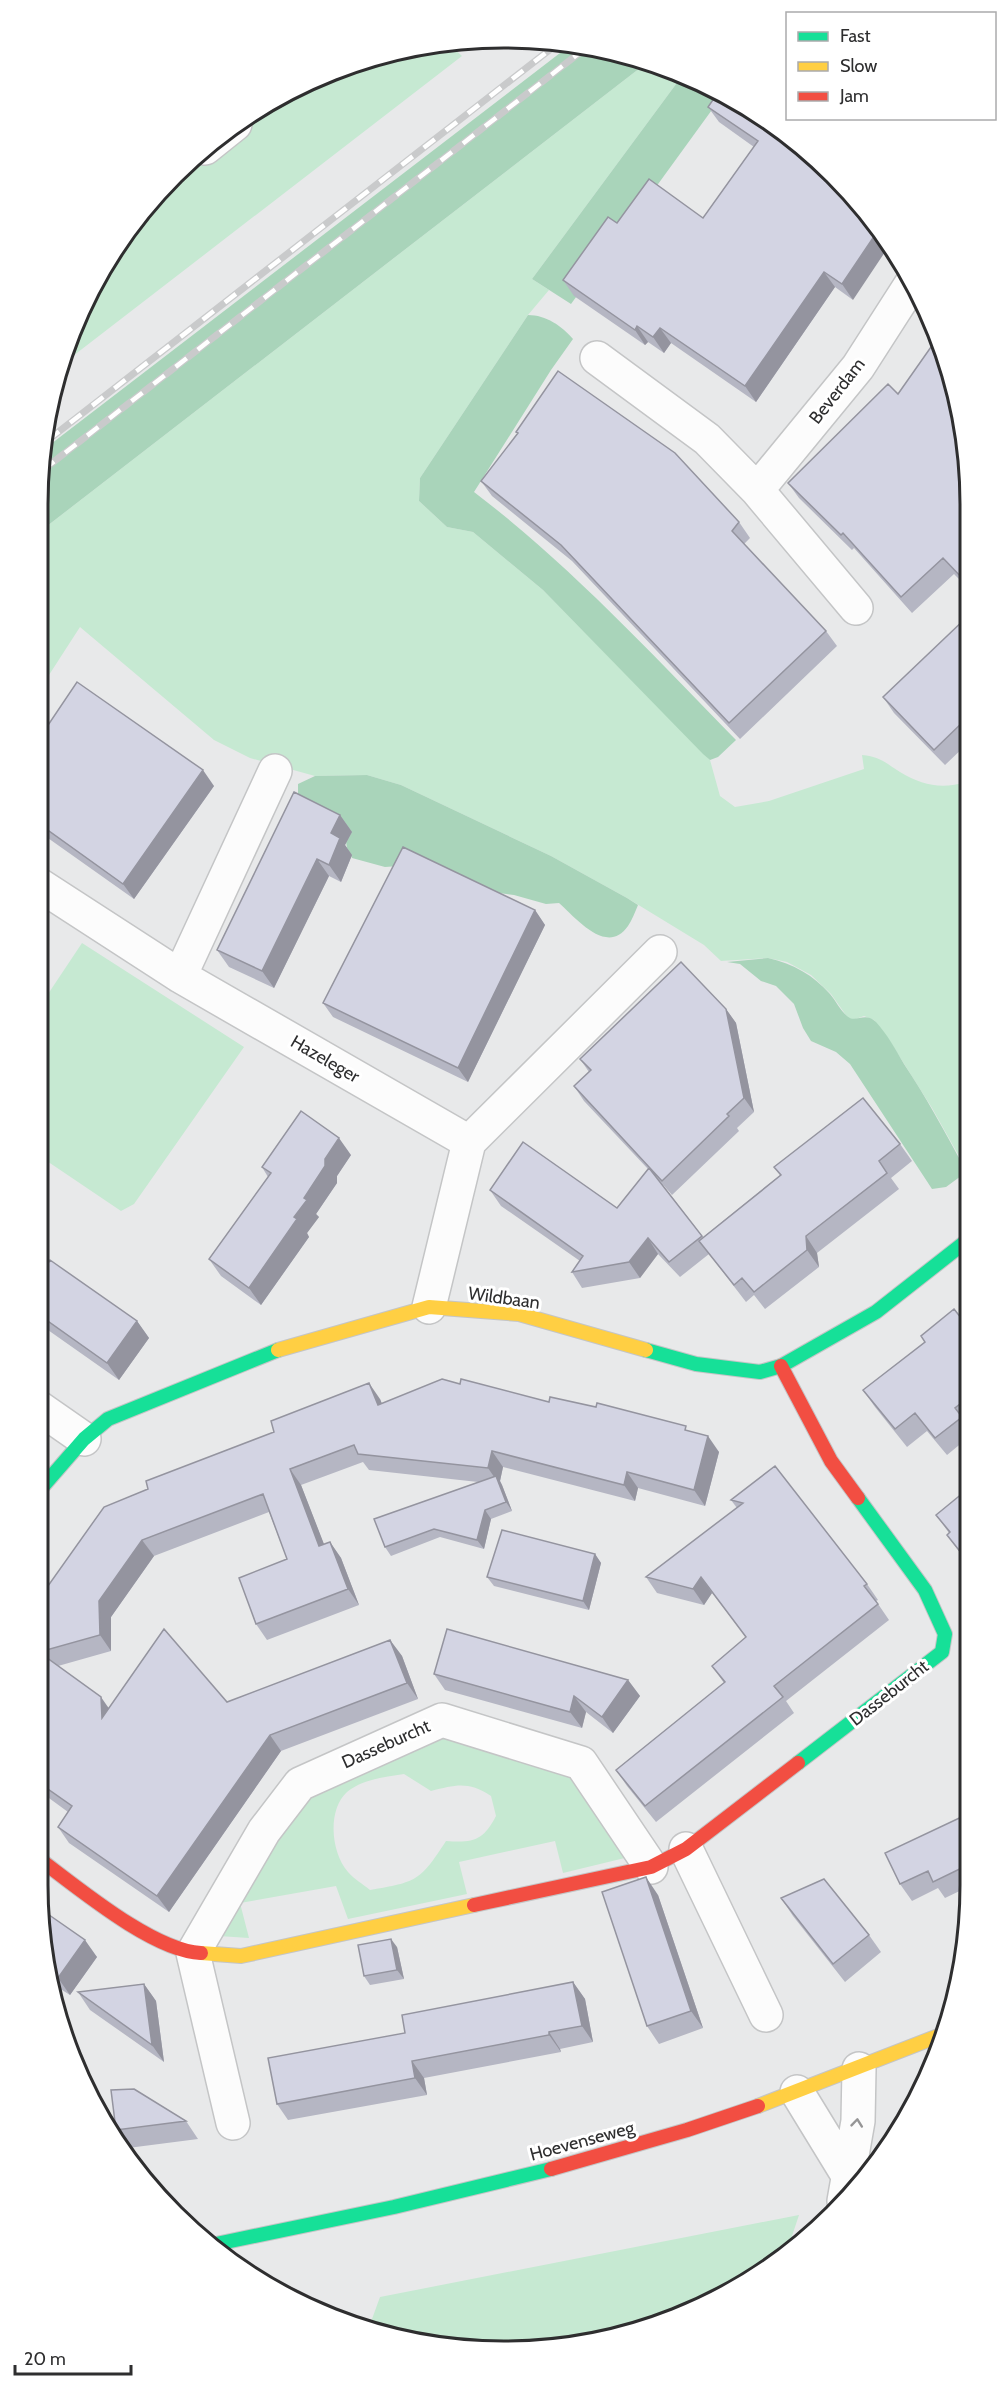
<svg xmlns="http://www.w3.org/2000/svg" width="1008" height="2389" font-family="Cabin,sans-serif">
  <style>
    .green { fill: #c6e9d2; fill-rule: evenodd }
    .forest { fill: #a9d4ba }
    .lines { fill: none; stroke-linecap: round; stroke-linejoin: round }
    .street-casing { stroke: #c4c5c6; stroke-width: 36 }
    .fast-casing { stroke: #c4c5c6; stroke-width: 16 }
    .slow-casing { stroke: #c4c5c6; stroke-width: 16 }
    .jam-casing { stroke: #c4c5c6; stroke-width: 16 }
    .street { stroke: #fcfcfc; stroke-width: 33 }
    .fast { stroke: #16e098; stroke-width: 14 }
    .slow { stroke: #ffcf43; stroke-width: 14 }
    .jam { stroke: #f24e42; stroke-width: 14 }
    .rail-casing { stroke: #c9cacb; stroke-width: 7 }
    .rail { stroke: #fff; stroke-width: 4.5; stroke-dasharray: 14; stroke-linecap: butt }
    .wall { fill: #b5b6c3 }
    .shaded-wall { fill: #94949f }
    .building { fill: #d3d4e3; stroke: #94949f; stroke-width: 1.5 }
    .oneway { stroke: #959596 }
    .labels { text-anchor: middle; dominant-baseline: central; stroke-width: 6; stroke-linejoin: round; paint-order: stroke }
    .street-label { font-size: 18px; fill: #2e2e2f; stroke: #fff }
    .rim { fill: none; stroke: #2e2e2f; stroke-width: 3 }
  </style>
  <rect width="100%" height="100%" fill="#e8e9ea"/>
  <path class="green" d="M448,43L462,56L60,366L62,354L100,271L147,205L297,86L383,53Z
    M649,61L682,76L532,279L549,290L528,315L420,478L419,501L447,527L473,532L543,590L710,760L720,796L735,807L769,801L864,769L862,755C881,757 884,762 900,772C923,786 942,789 967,782L969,1174L932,1108L891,1043L874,1020L864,1016L853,1020L848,1018L831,994L811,975L787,962L768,958L721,961L704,945L627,898L551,856L401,785L367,775L315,776L250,758L214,740L80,627L38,692V533Z
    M82,943L244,1047L134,1204L121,1211L38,1155V1009Z
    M450,1732L583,1775L637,1855L563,1873L555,1841L459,1862L467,1894L348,1919L336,1886L240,1903L249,1938L203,1935L302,1788ZM404,1774L431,1791C456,1785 468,1781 491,1796L496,1816C483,1841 473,1843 446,1841C420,1881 417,1882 370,1890C363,1884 354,1879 348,1872C331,1853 327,1810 347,1792C363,1779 385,1777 404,1774Z
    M799,2215L786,2254L738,2289L595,2342L443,2347L368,2330L380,2297Z"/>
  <path class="forest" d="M573,43L649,61L38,533V504L47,447Z
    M682,76L722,96L571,304L532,279Z
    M528,315C546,315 562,326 573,339L551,370L474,492C570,565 652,654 736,740L718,757L710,760L703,754L543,590L473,532L447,527L419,501L420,478Z
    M367,775L401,785L551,856L627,898L638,905C635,912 632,920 628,926C607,956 577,919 559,903L546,904L514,895L477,890L412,865L385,867L352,858L347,848L344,829L298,808V784L315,776Z
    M768,958C794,964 813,975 830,994C836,1001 840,1010 847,1016C855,1024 865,1011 876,1022C887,1034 896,1050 904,1064C926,1097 945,1132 964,1167L961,1176L946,1187L932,1189L850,1064L836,1052L811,1041L803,1028L794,1004L776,986L761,981L740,964L727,962Z"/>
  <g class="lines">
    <defs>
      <path id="street" d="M205,148L235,124
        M597,358L707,439L757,490L856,608
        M757,490L858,367L910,286
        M38,884L180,976L469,1142
        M180,976L275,771
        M429,1307L469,1142L660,952
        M38,1407L84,1439
        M686,1849L766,2015
        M797,2092L849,2177
        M233,2123L193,1953L264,1831L300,1784L442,1720L581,1763L651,1867
        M844,2201L858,2121L859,2069"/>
      <path id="fast" d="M646,1350L696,1364L760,1372L781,1366L876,1312L969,1239
        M38,1492L84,1439L108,1419L278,1350
        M798,1763L942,1652L945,1634L925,1590L858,1498
        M216,2244L394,2207L551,2169"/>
      <path id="slow" d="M278,1350L429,1307L519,1314L646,1350
        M201,1953L241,1956L474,1905
        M758,2106L946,2033"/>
      <path id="jam" d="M781,1366L831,1461L858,1498
        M38,1858C77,1887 153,1951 201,1953
        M474,1905L651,1867L686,1849L798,1763
        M551,2169L687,2130L758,2106"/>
    </defs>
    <use href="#street" class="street-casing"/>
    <use href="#fast" class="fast-casing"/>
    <use href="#slow" class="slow-casing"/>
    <use href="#jam" class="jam-casing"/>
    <use href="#street" class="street"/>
    <use href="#fast" class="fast"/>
    <use href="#slow" class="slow"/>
    <use href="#jam" class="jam"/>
    <defs>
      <path id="rail" d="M48,440L561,41
        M43,470L587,47"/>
    </defs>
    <use href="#rail" class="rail-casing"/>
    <use href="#rail" class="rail"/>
  </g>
  <path class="wall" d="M708,107L763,116L853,300L835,287L756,402L671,343L664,353L648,342L645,345L574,296L563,280L617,223L703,218L754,147L719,122Z
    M516,432L739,522L750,538L744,544L826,631L837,646L740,739L572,561L492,496L481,481L518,434Z
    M966,443L967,587L954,574L912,613L854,548L852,550L799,498L788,483Z
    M967,617V744L945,765L894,713L883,697Z
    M38,740L214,786L134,899L38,831Z
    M340,815L352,832L345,845L352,855L341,882L329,876L274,988L229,967L217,950Z
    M535,910L545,925L468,1082L333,1017L323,1003Z
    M726,1009L736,1023L754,1112L737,1128L739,1131L672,1195L659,1180L703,1237L780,1175L774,1167L900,1144L912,1161L891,1178L899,1189L817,1253L819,1267L765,1309L754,1295L746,1302L709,1254L680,1277L658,1254L640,1278L582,1288L572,1272L580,1261L501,1206L490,1190L617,1208L648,1169L584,1101L574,1086L589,1072L580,1059Z
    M351,1155L337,1176V1183L316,1214L319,1217L307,1233L309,1237L261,1305L221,1276L209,1259L268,1177L262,1167Z
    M38,1266L44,1270L137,1321L149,1338L119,1380L38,1323Z
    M969,1328V1423L967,1425L969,1428V1437L947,1455L927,1431L907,1447L875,1407L863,1390Z
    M460,1384L690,1431L719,1452L705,1506L638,1488L635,1501L503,1467L500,1481L502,1485L512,1511L491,1519L484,1549L440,1537L391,1556L385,1547L478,1482L369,1470L363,1462L301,1485L324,1545L330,1542L341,1558L359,1605L267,1640L256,1624L287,1559L269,1512L154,1556L111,1617V1651L58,1666L109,1708L227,1702L390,1640L402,1656L418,1699L281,1751L169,1912L69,1843L58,1827L68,1812L38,1790V1600L380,1399L382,1404Z
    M775,1466L867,1584L878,1600L876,1601L889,1620L786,1701L794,1713L656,1822L627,1786L616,1770L724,1683L712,1666L746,1637L712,1593L704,1605L657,1593L646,1577L737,1508L731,1500Z
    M969,1488L970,1566L947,1535L949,1533L936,1515Z
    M595,1554L601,1563L589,1610L494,1586L487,1577Z
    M434,1674L628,1680L640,1696L613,1733L586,1712L582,1728L445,1690Z
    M970,1813V1886L945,1898L938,1888L912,1901L900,1884Z
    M658,1895L703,2028L659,2044L647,2026Z
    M781,1898L869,1935L881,1952L845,1982L793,1916Z
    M42,1910L97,1957L70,1995L54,1985Z
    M397,1947L404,1979L370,1985L364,1976Z
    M573,1982L585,1999L593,2042L560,2049L561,2052L424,2078L427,2095L288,2120L277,2104L405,2033Z
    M144,1984L156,2001L164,2062L90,2010L78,1992Z
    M186,2121L198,2139L128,2148L116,2130Z"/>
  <path class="shaded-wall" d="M877,232L887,249L853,300L842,284Z
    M824,272L835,287L756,402L745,386Z
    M637,326L648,342L645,345L635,330Z
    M660,328L671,343L664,353L653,337Z
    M203,770L214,786L134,899L123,884Z
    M340,815L352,832L345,845L352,855L341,882L329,865L331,833Z
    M317,859L329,876L274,988L262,971Z
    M535,910L545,925L468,1082L458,1068Z
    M726,1009L736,1023L754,1112L744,1098Z
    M339,1138L351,1155L337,1176V1183L316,1214L319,1217L307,1233L309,1237L261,1305L249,1288L294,1217L304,1198L325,1159Z
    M806,1236L817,1253L819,1267L807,1250Z
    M648,1238L658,1254L640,1278L629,1262Z
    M137,1321L149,1338L119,1380L107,1363Z
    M369,1383L380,1399L389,1421L378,1405Z
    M708,1436L719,1452L705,1506L694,1490Z
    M492,1451L503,1467L500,1481L502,1485L512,1511L506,1502L499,1484L488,1468Z
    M290,1469L301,1485L331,1562L319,1546Z
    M627,1472L638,1488L635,1501L624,1485Z
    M485,1510L491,1519L484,1549L477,1540Z
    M142,1540L154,1556L111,1617V1651L100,1635L99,1601Z
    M330,1542L341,1558L359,1605L348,1589Z
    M595,1554L601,1563L589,1610L583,1601Z
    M701,1577L712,1593L704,1605L693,1589Z
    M390,1640L402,1656L418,1699L407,1683Z
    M628,1680L640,1696L613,1733L602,1717Z
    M574,1696L586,1712L582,1728L570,1712Z
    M101,1697L112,1713L102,1718Z
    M270,1735L281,1751L169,1912L157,1896Z
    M646,1877L658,1895L703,2028L691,2011Z
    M391,1939L397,1947L404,1979L397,1970Z
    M85,1940L97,1957L70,1995L58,1978Z
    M573,1982L585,1999L593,2042L582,2026Z
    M144,1984L156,2001L164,2062L152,2045Z
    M549,2032L560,2049L561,2052L549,2035Z
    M412,2061L424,2078L427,2095L415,2078Z"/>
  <path class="building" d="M717,94L763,116L855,197L877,232L842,284L824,272L745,386L660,328L653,337L637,326L635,330L563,280L608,217L617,223L649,179L703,218L758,141L708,107Z
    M938,337L966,443L967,583L943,558L901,597L843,533L841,535L788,483L888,384L898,394Z
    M558,371L675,453L739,522L732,531L826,631L729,723L561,545L481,481L518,433L516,432Z
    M967,617V718L934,750L883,697Z
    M77,682L203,770L123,884L38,823V740Z
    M294,792L340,815L331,833L340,838L329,865L317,859L262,971L217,950Z
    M403,847L535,910L458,1068L323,1003Z
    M681,962L726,1009L744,1098L727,1114L729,1116L662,1181L574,1086L591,1070L580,1059Z
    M863,1098L900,1144L879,1161L887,1173L806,1236L807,1250L754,1292L742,1278L734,1285L699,1241L781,1175L774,1167Z
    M301,1111L339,1138L325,1159V1166L304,1198L307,1200L294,1217L297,1219L249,1288L209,1259L271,1173L262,1167Z
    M523,1142L617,1208L649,1168L702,1236L669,1262L648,1238L629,1262L572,1272L583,1256L490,1190Z
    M50,1260L137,1321L107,1363L38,1314V1266L44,1270Z
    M954,1309L969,1328V1397L955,1408L962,1417L935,1438L915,1413L895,1429L863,1390L925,1342L921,1336Z
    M442,1379L460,1384L461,1379L549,1402L550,1397L596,1407L597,1403L686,1426L685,1430L708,1436L694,1490L627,1472L624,1485L492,1451L488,1468L358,1454L354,1445L290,1469L319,1546L330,1542L348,1589L256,1624L239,1578L287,1559L263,1494L142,1540L99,1601L100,1635L39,1652L101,1697L102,1718L164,1629L227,1702L390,1640L407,1683L270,1735L157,1896L58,1827L72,1806L38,1782V1600L104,1507L148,1489L146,1481L274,1432L271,1421L369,1383L378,1405Z
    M775,1466L867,1584L864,1586L878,1604L774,1686L783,1697L645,1806L616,1770L725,1682L712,1666L746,1637L701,1577L693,1589L646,1577L743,1503L731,1500Z
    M496,1476L506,1502L485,1510L477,1540L434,1529L385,1547L374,1519Z
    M969,1488L970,1564L947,1535L950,1532L936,1515Z
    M502,1530L595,1554L583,1601L487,1577Z
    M447,1629L628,1680L602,1717L574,1696L570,1712L434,1674Z
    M970,1813V1864L933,1882L928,1871L900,1884L885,1853Z
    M646,1877L691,2011L647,2026L602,1892Z
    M824,1879L869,1935L833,1964L781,1898Z
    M42,1910L85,1940L58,1978L52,1975Z
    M391,1939L397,1970L364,1976L358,1945Z
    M573,1982L582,2026L549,2032V2035L412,2061L415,2078L277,2104L268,2058L405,2033L402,2015Z
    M144,1984L152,2045L78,1992Z
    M134,2089L186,2121L116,2130L111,2090Z"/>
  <defs><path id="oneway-chevron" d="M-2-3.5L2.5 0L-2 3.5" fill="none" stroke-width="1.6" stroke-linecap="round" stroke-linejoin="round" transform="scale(1.5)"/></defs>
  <use class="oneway" href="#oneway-chevron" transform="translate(857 2123) rotate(-84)"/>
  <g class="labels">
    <g class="street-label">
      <text transform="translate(837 391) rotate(-52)">Beverdam</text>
      <text transform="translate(325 1059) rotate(30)">Hazeleger</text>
      <text transform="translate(504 1298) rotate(8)">Wildbaan</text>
      <text transform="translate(889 1693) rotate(-38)">Dasseburcht</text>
      <text transform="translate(386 1744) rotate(-24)">Dasseburcht</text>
      <text transform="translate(582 2141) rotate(-15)">Hoevenseweg</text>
    </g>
  </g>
  <path d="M0 0H1008V2389H0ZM504 48H504A456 456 0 0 1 960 504V1885A456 456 0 0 1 504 2341H504A456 456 0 0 1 48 1885V504A456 456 0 0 1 504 48Z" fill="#fff" fill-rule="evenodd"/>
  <path class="rim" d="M504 48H504A456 456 0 0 1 960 504V1885A456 456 0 0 1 504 2341H504A456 456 0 0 1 48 1885V504A456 456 0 0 1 504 48Z"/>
  <rect x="786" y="12" width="210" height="108" fill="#ffffff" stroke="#ababac" stroke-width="1.5"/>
  <rect x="798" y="32" width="30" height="9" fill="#16e098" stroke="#ababac" stroke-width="1.5"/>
  <text x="840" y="42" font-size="18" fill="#2e2e2f">Fast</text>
  <rect x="798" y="62" width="30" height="9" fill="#ffcf43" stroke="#ababac" stroke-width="1.5"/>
  <text x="840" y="72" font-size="18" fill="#2e2e2f">Slow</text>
  <rect x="798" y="92" width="30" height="9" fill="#f24e42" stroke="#ababac" stroke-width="1.5"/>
  <text x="840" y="102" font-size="18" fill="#2e2e2f">Jam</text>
  <path d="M15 2365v9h116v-9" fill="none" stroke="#2e2e2f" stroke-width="3"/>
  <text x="24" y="2365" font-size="18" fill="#2e2e2f" stroke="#ffffff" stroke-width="4.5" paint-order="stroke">20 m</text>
</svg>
